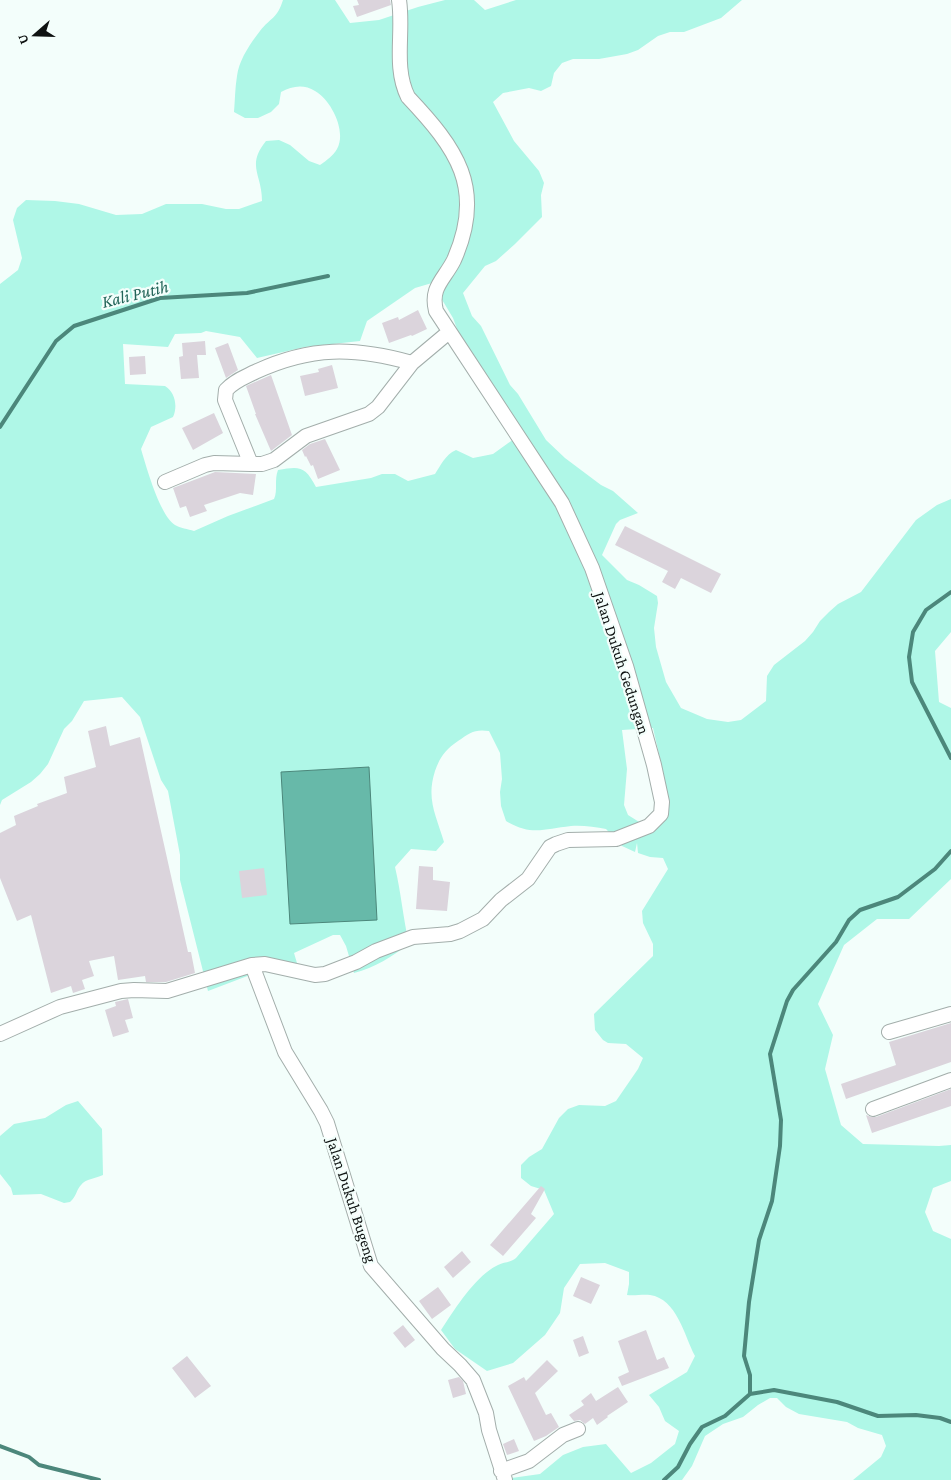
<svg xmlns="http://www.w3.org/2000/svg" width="951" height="1480" font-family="'Crimson Pro',serif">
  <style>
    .green { fill: #aff7e7; fill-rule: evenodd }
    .water { fill: #67b9a9; stroke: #4c877b }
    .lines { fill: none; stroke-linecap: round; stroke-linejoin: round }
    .stream { stroke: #4c877b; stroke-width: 4 }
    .building { fill: #dbd4dc }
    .street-casing { stroke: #a3aeab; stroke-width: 16 }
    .street { stroke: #fff; stroke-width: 14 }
    .labels { text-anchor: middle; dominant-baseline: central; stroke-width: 4.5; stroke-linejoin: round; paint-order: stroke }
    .street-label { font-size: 16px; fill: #0e1211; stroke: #f3fefb }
    .water-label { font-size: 18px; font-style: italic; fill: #216458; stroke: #f3fefb }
  </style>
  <rect width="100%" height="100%" fill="#f3fefb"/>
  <path class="green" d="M283,0H335L350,23L379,20L418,7L445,0H474L485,10L516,0H742L721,18L684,32H670L658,36L638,50L627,54L599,59H573L562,63L554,73L551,86L541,91L529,88L503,93L493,102L514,141L539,171L544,183L541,195L542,217L515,244L496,261L485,266L463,293L472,316L481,326L510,385L518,394L546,440L565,458L601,485L613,491L638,513L620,520L616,524L602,555L627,580L639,585L657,596L658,603L654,628L656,647L666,682L681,708L707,719L728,722L741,720L766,701L767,676L774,665L805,641L813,632L820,621L829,612L838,604L861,592L916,520L937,505L951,499V632L935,651L939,702L951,708V879L909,919H877L844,945L818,1004L833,1035L825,1069L841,1125L863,1144L939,1146L951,1145V1181L933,1188L925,1212L933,1231L951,1239V1480H853L881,1457L886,1446L882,1435L858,1428L847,1422L799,1414L786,1407L777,1398H770L758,1405L743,1417L723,1424L705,1436L692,1466L682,1480H497L540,1474L563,1455L583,1447L606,1444L631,1473L651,1463L675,1444L679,1431L665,1421L659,1407L649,1395L687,1372L695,1356C684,1335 677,1299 650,1295C643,1294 634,1296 627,1295L629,1284V1272L605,1263L580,1264L564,1288L560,1313L545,1335L513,1363L487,1371L455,1349L441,1330C455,1309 475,1276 498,1265C504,1262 510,1263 516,1258L554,1214L544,1190L531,1186L521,1178V1165L529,1157L542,1149L559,1118L568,1109L579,1105L605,1106L616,1101L638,1069L643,1058L626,1044L608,1043L603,1040L595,1030L594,1014L653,956V944L643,923L642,911L668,869L663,858L650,857L638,853L637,843L635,852L622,846L606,829C595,827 582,825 571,826C544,829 531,836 506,821L501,806L500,792L502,779L500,753L489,731C474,729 470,733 458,741C445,750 440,757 435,771C426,799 436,815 444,842L436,851L411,849L395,867C401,892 403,918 409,944C392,956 375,968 354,973L346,946L340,935H333L294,953L302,980L263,970L208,991L180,880V855L168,791L161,780L140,717L122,697L84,701L72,721L64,729L48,764L40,774L31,782L2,800L0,805V284L18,270L22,258L13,220L17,208L26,200L55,201L79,204L116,215L142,214L166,204H202L226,209H239L262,201C262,174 246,166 266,141L279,140L290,145L309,161L320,165C327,160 333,156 337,149C347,131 331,100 315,91C304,84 292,86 281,92L279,104L271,112L258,118H245L234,112C235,100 235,88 237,76C239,60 250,44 260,31C271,17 277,19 283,0ZM432,283L453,318L480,392L491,402L514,439L493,454L473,458L456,450C445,455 441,465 435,474L408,481L395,474H382L371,478L316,487C305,466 300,466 278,470C274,480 278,490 274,499L228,516L194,531C188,529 180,528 175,525C160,516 146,466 141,449L151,427L173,417C178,406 175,392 165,386L125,384L123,344L168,347L175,334L201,333L206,331L240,337L257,358L305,347L360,341L367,321L415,288ZM653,728L664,776L667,800L652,830L628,815L624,805L627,769L622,730Z
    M78,1101L102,1129L103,1175C97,1178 85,1179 81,1185C76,1190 77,1196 70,1202L64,1203L41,1194L13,1195L11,1188L0,1174V1136L14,1124L45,1118L66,1105Z"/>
  <path class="water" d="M369,767L377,920L290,924L281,772Z"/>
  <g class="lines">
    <path class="stream" d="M0,427L56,341L74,326L160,298L247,293L328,276
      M951,592L926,610L913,632L909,657L912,682L951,758
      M750,1394V1375L744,1356L749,1302L759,1240L772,1201L780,1146L781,1120L770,1054L787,1001L793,990L836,942L849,920L860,910L898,897L935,869L951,851
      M750,1394L774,1390L837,1402L878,1416L916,1415L940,1418L951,1422
      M0,1446L29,1457L39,1465L99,1480
      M664,1480L678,1467L690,1444L702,1427L725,1416L750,1394"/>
  </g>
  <path class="building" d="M357,0H390L391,5L357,17L353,6L359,5Z
    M418,310L427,329L412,336L411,335L389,343L382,323L398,317L399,320Z
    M205,341L206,355H197L199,378L181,379L179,357L183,356L182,343Z
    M228,343L238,370L226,378L215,348Z
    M145,356L146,374L130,375L129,357Z
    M332,365L338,388L305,396L300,376L319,372L318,369Z
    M271,375L292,435L271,451L255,414H256L246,386Z
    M214,413L223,433L193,450L182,428Z
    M325,439L340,470L318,479L313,465L311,466L306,456L305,457L302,450L310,444Z
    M215,472L256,474L253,495L240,493L204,505L207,511L190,517L186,506L180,508L173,488Z
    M625,526L721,574L711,593L681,578L675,589L662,582L668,571L615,545Z
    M106,726L110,746L140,737L188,952H191L195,973L166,982H146L145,976L118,980L114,956L89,961L94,976L82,980L85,989L73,993L71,986L51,993L31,915L17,921L0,878V833L16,825L14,816L38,806L37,804L67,793L64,777L96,767L88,731Z
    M419,866L433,867V880L450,882L447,911L416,909Z
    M264,868L267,895L242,898L239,871Z
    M128,999L133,1018L125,1020L129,1032L113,1037L105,1010L116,1006L115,1002Z
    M951,1023V1062L846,1099L841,1084L896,1065L889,1042Z
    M951,1089V1106L872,1133L866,1115L871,1117H876Z
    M541,1186L545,1189L531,1214L536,1218L503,1256L490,1245Z
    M462,1251L471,1262L453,1278L444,1267Z
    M581,1277L600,1285L591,1304L573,1296Z
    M438,1287L451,1305L432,1319L419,1301Z
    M403,1325L415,1340L405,1348L393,1333Z
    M646,1330L657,1360L664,1357L669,1368L622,1386L618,1377L629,1372L618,1341Z
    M583,1336L589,1353L579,1357L573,1340Z
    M187,1356L211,1386L195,1398L172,1368Z
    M547,1360L558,1371L535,1393L546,1415L551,1413L559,1427L546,1436L534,1441L508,1386L524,1377L526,1381Z
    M459,1377L463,1381L466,1394L453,1398L448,1380Z
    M618,1387L628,1402L607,1416L608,1417L597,1425L593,1418L585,1424L580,1420L574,1421L569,1415L584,1405L581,1401L591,1393L596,1401Z
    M514,1439L519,1451L507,1455L503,1444Z"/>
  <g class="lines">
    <defs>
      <path id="street" d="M412,363C354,347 311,346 255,372C245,377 234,381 226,390L225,400L251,464H262L274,460L306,436L369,414L378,407L412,363L449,332
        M165,482L205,465L214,463L251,464
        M252,965L285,1052L321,1111L327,1123L371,1266L443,1349L460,1365L473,1380L486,1413L489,1430L505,1480
        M889,1032L951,1014
        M0,1034L60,1007L121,991L134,990L167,991L252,965L265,964L315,975L325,974L356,962L376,951L413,937L450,934L460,931L483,919L501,900L528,879L550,847L556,844L568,840L616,839L649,826L661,814L662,802L654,765L626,666L592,568L562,503L436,311C430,287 444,280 454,260C486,188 456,148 408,97C393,67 404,32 399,0
        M873,1109L951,1080
        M501,1471L529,1461L563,1435L578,1429"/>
    </defs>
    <use href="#street" class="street-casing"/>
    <use href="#street" class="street"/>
  </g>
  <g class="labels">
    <g class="street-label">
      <text transform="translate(622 663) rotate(72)">Jalan Dukuh Gedungan</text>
      <text transform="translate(352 1200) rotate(72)">Jalan Dukuh Bugeng</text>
    </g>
    <g class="water-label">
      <text transform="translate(135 294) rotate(-14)">Kali Putih</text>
    </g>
  </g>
  <g transform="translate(35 35) rotate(250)" stroke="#f3fefb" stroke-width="4" paint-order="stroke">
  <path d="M0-4L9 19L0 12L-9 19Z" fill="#0e1211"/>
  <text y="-8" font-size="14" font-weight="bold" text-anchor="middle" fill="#0e1211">U</text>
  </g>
</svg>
